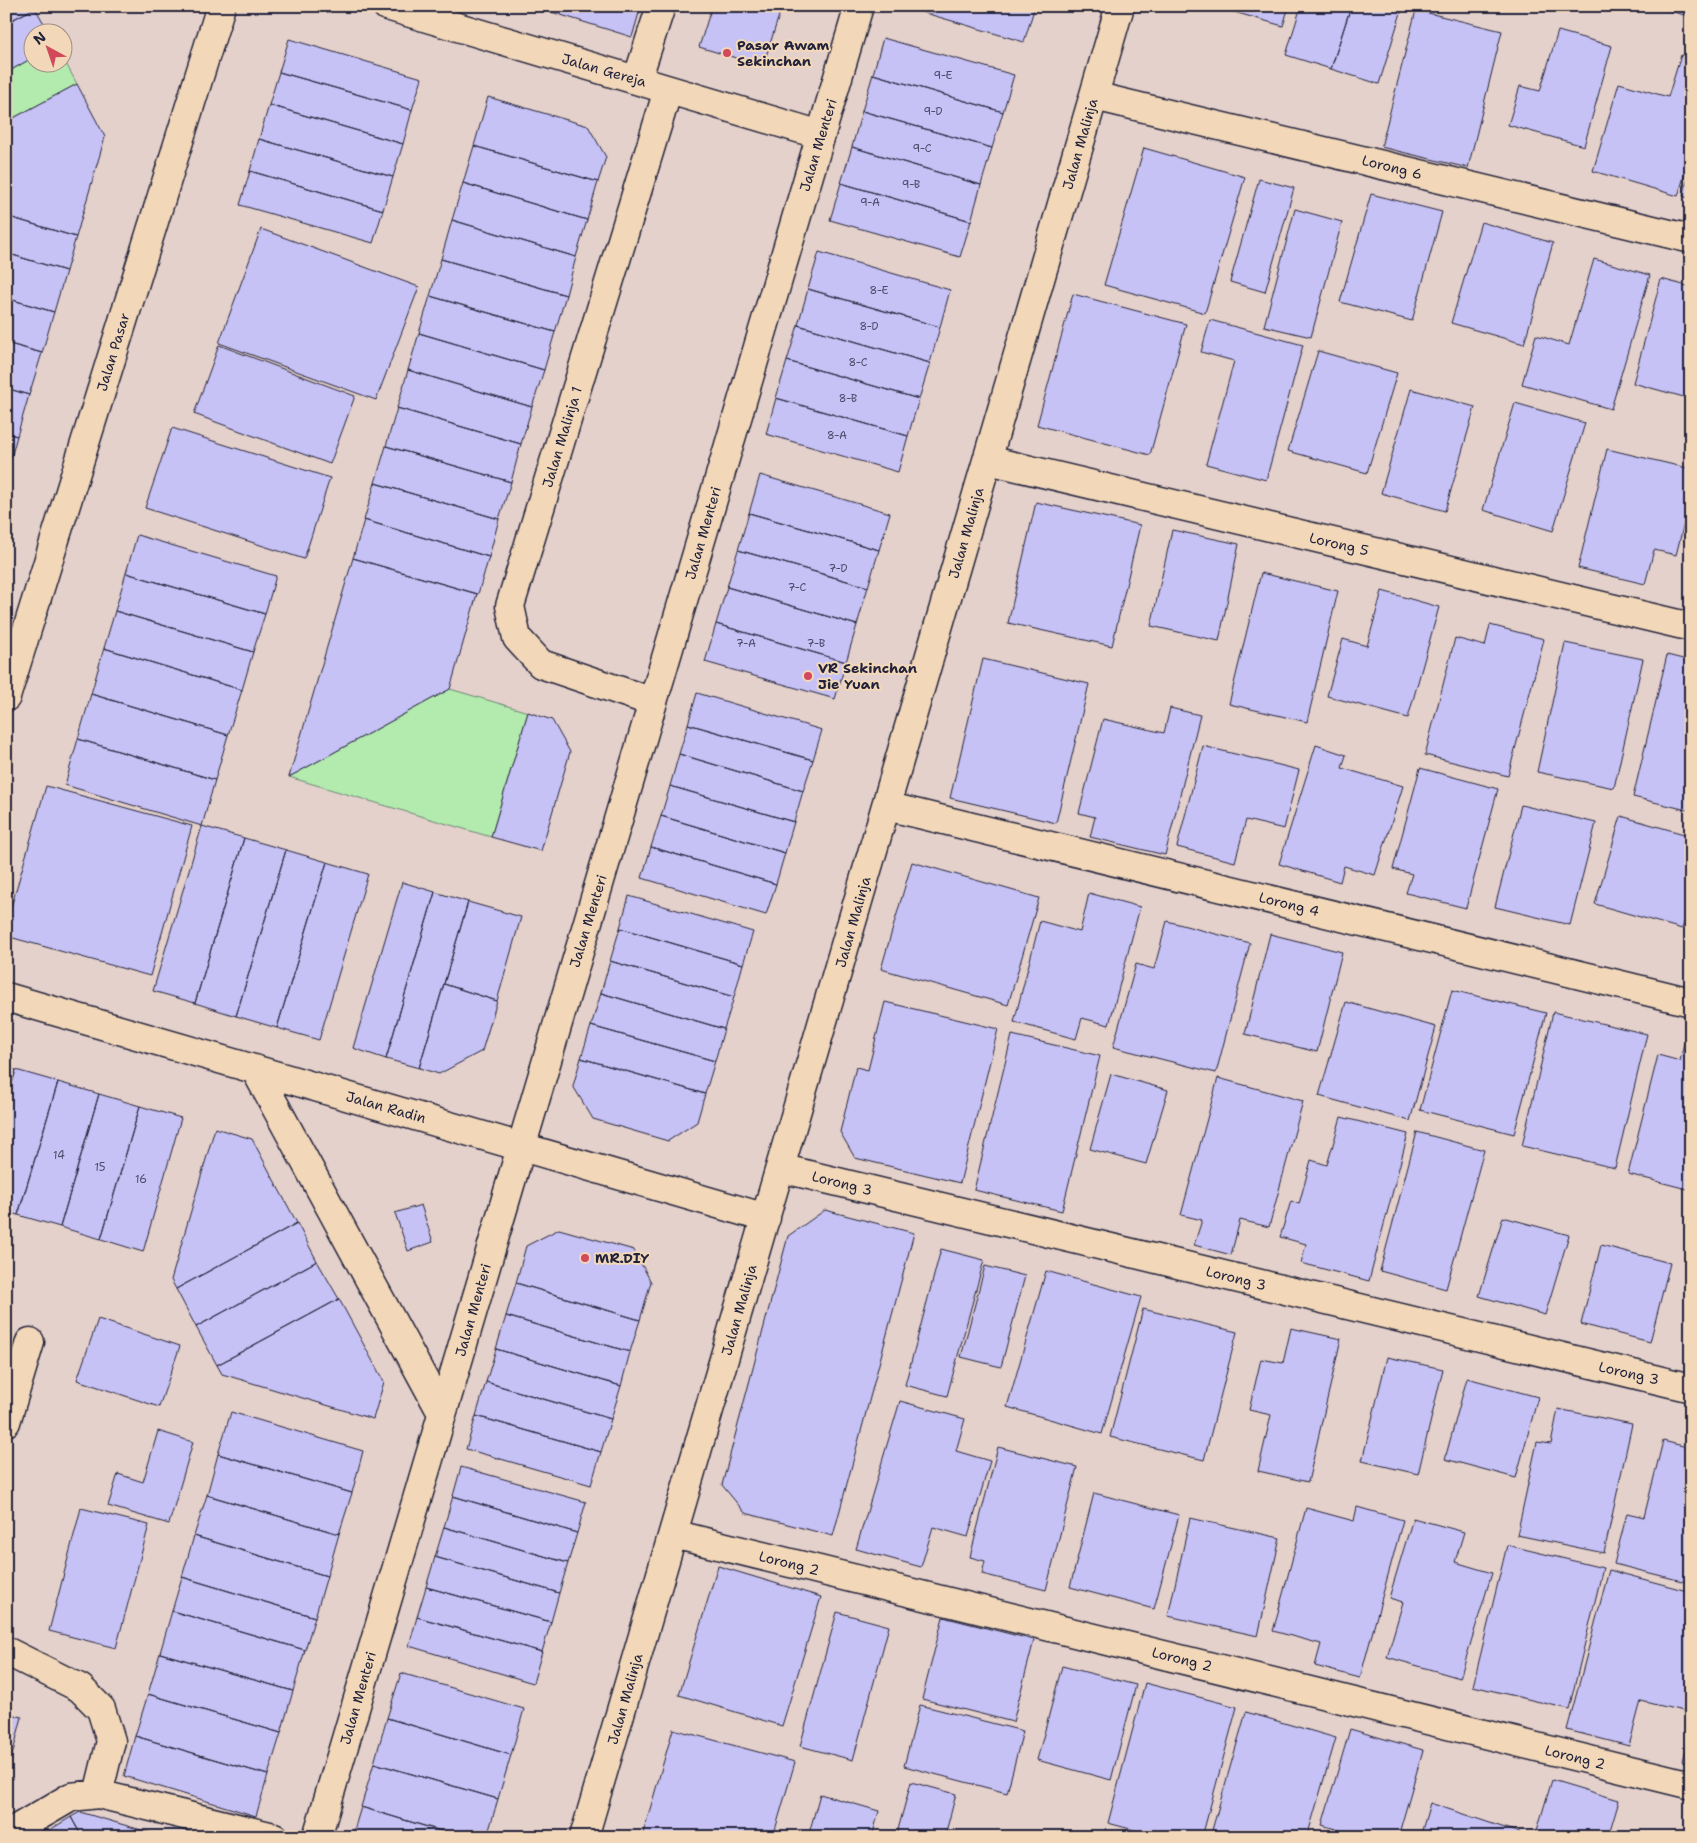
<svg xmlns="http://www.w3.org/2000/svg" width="1697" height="1843" font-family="'Shantell Sans',sans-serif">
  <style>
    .green { fill: #b3ebae; stroke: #6a8674 }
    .building { fill: #c6c2f5; stroke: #22223b }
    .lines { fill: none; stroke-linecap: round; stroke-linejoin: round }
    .minor-casing { stroke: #22223b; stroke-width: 31 }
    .minor { stroke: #f2d8b9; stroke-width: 28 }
    .poi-dot { fill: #d1495b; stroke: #f2d8b9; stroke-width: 2 }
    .labels { text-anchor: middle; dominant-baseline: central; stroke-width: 4; stroke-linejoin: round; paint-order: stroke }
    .number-label { font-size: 11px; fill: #4b4a6a }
    .poi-label { font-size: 14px; font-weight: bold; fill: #22223b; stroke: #f2d8b9; text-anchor: start }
    .street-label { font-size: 14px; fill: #22223b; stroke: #f2d8b9 }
  </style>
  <rect width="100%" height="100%" fill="#e5d1cb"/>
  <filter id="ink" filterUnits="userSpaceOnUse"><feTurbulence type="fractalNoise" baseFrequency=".02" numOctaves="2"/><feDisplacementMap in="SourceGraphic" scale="10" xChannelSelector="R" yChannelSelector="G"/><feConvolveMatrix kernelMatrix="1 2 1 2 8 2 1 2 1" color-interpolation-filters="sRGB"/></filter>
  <g filter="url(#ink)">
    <path class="green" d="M32,58V62H62L63,58L77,84L6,122V73Z
      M450,689L528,712L491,837L289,777Z"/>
    <path class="building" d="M6,6H34L35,8L6,23Z
      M532,6H641L632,37Z
      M712,6H782L763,66L699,47Z
      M901,6H1035L1024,42Z
      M1213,6H1289L1283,26Z
      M1301,6H1351L1331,69L1286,55Z
      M1351,6H1403L1379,84L1331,69Z
      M1653,6H1691V17Z
      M35,8L49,32H32V58L6,73V23Z
      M1416,10L1502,31L1468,168L1381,147Z
      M1558,31L1612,46L1584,146L1508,125L1520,86L1540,91Z
      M883,38L1014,75L1003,112L873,74Z
      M289,39L422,78L412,110L279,72Z
      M1681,55L1691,58V154L1678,196L1593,171L1619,83L1668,97Z
      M279,72L412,110L403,144L269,105Z
      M873,74L1003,112L992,148L862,111Z
      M77,84L105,137L76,237L6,216V122Z
      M488,97L588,126L606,157L598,182L474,146Z
      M269,105L403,144L393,177L259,139Z
      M862,111L992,148L981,185L852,147Z
      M259,139L393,177L383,210L250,171Z
      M474,146L598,182L587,220L463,183Z
      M852,147L981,185L971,221L841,183Z
      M1144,148L1245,177L1205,313L1104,285Z
      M1691,167V199L1683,196Z
      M250,171L383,210L373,243L240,205Z
      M1259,179L1294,188L1265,292L1230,282Z
      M463,183L587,220L576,257L452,220Z
      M841,183L971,221L960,257L830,220Z
      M1371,194L1442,212L1412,321L1340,302Z
      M1295,209L1342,222L1311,337L1264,326Z
      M6,216L76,237L66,271L6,253Z
      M452,220L576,257L566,295L441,259Z
      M1481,222L1553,243L1524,344L1451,323Z
      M261,229L419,287L376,400L219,343Z
      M819,252L950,290L940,327L808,289Z
      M6,253L66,271L54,312L6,298Z
      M441,259L566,295L555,332L430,296Z
      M1594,259L1650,275L1611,409L1522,384L1536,335L1569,345Z
      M1661,279L1691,287V399L1633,383Z
      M808,289L940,327L930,363L798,325Z
      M1073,294L1186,324L1150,455L1037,425Z
      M430,296L555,332L544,370L419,333Z
      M6,298L54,312L42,353L6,343Z
      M1210,320L1303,345L1266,480L1206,464L1234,361L1201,352Z
      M798,325L930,363L919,399L787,361Z
      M419,333L544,370L532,407L408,370Z
      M6,343L42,353L29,395L6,388Z
      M219,345L355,396L330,464L194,414Z
      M1318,351L1397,373L1367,473L1288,451Z
      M787,361L919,399L908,436L776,398Z
      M408,370L532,407L521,444L397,408Z
      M6,388L29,395L17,436L6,433Z
      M1411,389L1475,407L1445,511L1381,493Z
      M776,398L908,436L898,472L766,434Z
      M1515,403L1585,423L1553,531L1483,510Z
      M397,408L521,444L511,482L386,446Z
      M172,428L330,478L304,559L145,508Z
      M6,433L17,436L8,469H6Z
      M386,446L511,482L499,519L375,483Z
      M1607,449L1691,469V495L1676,555L1654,550L1645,584L1578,568Z
      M760,475L890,513L879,550L749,513Z
      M375,483L499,519L489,557L364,520Z
      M1036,502L1140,525L1112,646L1008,623Z
      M749,513L879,550L868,587L738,550Z
      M364,520L489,557L478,594L353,558Z
      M1172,530L1239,544L1219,641L1151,626Z
      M137,535L276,576L265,614L126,573Z
      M738,550L868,587L857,625L727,587Z
      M353,558L477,594L450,689L289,777Z
      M126,573L265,614L253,652L115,611Z
      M1261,573L1338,591L1307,722L1229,704Z
      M727,587L857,625L846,662L716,624Z
      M1382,591L1439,607L1408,718L1327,696L1343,639L1367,646Z
      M115,611L253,652L242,690L104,648Z
      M716,624L846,662L835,699L705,662Z
      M1490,625L1544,639L1508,776L1425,755L1455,638L1485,646Z
      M1565,643L1643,659L1614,788L1537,772Z
      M104,648L242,690L228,735L91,694Z
      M1667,655L1691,661V811L1633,797Z
      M983,659L1089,684L1056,823L950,798Z
      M697,693L822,730L813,760L688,724Z
      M91,694L228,735L215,780L78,739Z
      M1170,708L1200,715L1165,855L1090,837L1095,817L1079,813L1103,719L1164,733Z
      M528,712L552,720L570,752L541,851L491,837Z
      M688,724L813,760L803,791L679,754Z
      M78,739L215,780L202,826L65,785Z
      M1316,745L1346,755L1342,768L1403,786L1375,875L1344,866L1340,882L1279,864Z
      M1203,746L1299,770L1284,829L1246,820L1235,862L1177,847Z
      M679,754L803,791L794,822L670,786Z
      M1420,768L1498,789L1466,908L1406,893L1412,874L1393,869Z
      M46,786L192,826L150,976L6,936V925Z
      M670,786L794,822L785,853L661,816Z
      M1521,805L1596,823L1570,925L1495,907Z
      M661,816L785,853L776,884L651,847Z
      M1621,816L1691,836V901L1682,929L1595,904Z
      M202,826L244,838L195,1003L153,991Z
      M244,838L286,850L236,1016L195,1003Z
      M651,847L776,884L766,915L642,878Z
      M286,850L327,862L277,1028L236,1016Z
      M327,862L368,874L319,1040L277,1028Z
      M912,862L1039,898L1008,1005L881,969Z
      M402,882L435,892L386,1059L353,1048Z
      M435,892L468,902L419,1068L386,1059Z
      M1089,893L1140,907L1109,1025L1082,1018L1076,1039L1014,1022L1040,921L1080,932Z
      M629,896L753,932L743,964L620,928Z
      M468,902L521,917L497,1001L444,984Z
      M1167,921L1250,943L1216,1073L1113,1047L1136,964L1154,969Z
      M620,928L743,964L734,997L610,961Z
      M1270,934L1342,952L1317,1052L1245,1034Z
      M610,961L734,997L724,1029L601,993Z
      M444,984L497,1001L482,1051L439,1074L419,1068Z
      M1452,990L1546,1013L1514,1134L1420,1110Z
      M601,993L724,1029L715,1061L591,1026Z
      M885,1002L998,1029L960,1183L855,1158L840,1132L856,1067L868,1070Z
      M1346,1002L1436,1027L1410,1121L1319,1096Z
      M1553,1012L1647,1034L1615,1168L1522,1146Z
      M591,1026L715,1061L705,1094L581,1058Z
      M1012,1035L1100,1056L1062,1211L974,1190Z
      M1684,1043L1691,1045V1190L1628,1174L1658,1055L1680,1061Z
      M581,1058L705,1094L697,1122L668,1141L593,1119L573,1086Z
      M6,1067L16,1070L6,1102Z
      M16,1070L58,1082L18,1215L6,1212V1102Z
      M1111,1074L1168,1090L1146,1164L1090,1149Z
      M1218,1078L1303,1101L1269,1227L1240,1220L1231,1255L1194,1245L1202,1220L1181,1215Z
      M58,1082L99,1094L60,1227L18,1215Z
      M99,1094L140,1106L101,1239L60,1227Z
      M140,1106L181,1118L143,1252L101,1239Z
      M1341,1117L1408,1134L1369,1281L1301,1263L1306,1244L1280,1237L1291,1201L1299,1204L1311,1160L1327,1165Z
      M215,1128L252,1139L297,1223L176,1289L171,1280Z
      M1417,1132L1484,1150L1446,1289L1380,1271Z
      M421,1205L433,1242L408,1251L395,1213Z
      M825,1210L914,1233L833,1536L745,1513L722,1485L788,1236Z
      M1503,1217L1569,1235L1545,1315L1479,1296Z
      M297,1223L317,1261L196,1327L176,1289Z
      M559,1229L634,1250L651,1282L640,1320L516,1283L526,1246Z
      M1601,1245L1670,1263L1650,1342L1581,1324Z
      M941,1249L984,1260L947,1396L905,1385Z
      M317,1261L339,1299L217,1365L196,1327Z
      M985,1266L1025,1276L1001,1367L961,1357Z
      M1046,1271L1141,1297L1102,1434L1007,1407Z
      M516,1283L640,1320L630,1352L506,1316Z
      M339,1299L384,1382L373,1419L222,1374L217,1365Z
      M1143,1309L1237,1332L1204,1460L1110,1437Z
      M506,1316L630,1352L621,1386L496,1349Z
      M98,1319L180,1346L159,1407L77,1380Z
      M1291,1328L1341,1339L1308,1482L1258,1471L1271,1415L1249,1410L1261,1359L1283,1363Z
      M496,1349L621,1386L611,1419L486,1382Z
      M1387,1357L1443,1369L1418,1474L1362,1461Z
      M1467,1378L1538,1397L1516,1478L1445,1459Z
      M486,1382L611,1419L601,1452L476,1416Z
      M900,1401L965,1419L956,1451L990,1461L968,1537L933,1527L921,1567L856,1549Z
      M1558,1409L1632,1424L1604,1553L1517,1535L1537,1442L1551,1444Z
      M231,1412L363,1451L352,1493L218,1454Z
      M476,1416L601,1452L591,1485L466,1449Z
      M158,1431L193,1442L169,1524L108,1506L118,1474L143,1482Z
      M1663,1441L1691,1448V1564L1686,1582L1614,1564L1627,1513L1644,1517Z
      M998,1447L1077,1467L1046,1590L982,1574L985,1561L970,1557Z
      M218,1454L352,1493L339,1534L207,1495Z
      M461,1467L586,1502L577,1533L453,1496Z
      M1094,1493L1179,1515L1154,1609L1070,1587Z
      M207,1495L339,1534L327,1576L194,1536Z
      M453,1496L577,1533L568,1563L444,1527Z
      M1357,1507L1403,1520L1360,1678L1315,1666L1321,1644L1273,1631L1306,1508L1354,1521Z
      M81,1508L149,1525L116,1648L49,1631Z
      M1190,1518L1280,1538L1258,1636L1168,1616Z
      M1413,1518L1464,1532L1455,1562L1492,1573L1460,1678L1387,1657L1403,1602L1389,1598Z
      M444,1527L568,1563L559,1593L435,1557Z
      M194,1536L327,1576L315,1617L182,1577Z
      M1507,1545L1603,1568L1569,1709L1473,1686Z
      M435,1557L559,1593L551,1622L426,1587Z
      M718,1566L821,1597L782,1726L679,1695Z
      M1609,1570L1691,1592V1680L1683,1711L1641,1701L1629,1746L1567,1730Z
      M182,1577L315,1617L305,1650L172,1611Z
      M426,1587L551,1622L542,1652L417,1617Z
      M172,1611L305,1650L293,1691L160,1653Z
      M837,1612L889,1626L853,1760L800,1746Z
      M417,1617L542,1652L533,1683L409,1646Z
      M943,1617L1034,1640L1013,1722L922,1699Z
      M160,1653L293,1691L281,1733L148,1694Z
      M1062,1666L1136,1685L1111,1780L1037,1760Z
      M401,1673L524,1709L511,1755L387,1718Z
      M1145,1683L1237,1707L1202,1837H1160L1108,1823Z
      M148,1694L281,1733L268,1775L135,1736Z
      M920,1705L1023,1731L1007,1793L904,1766Z
      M1246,1712L1336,1738L1307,1837H1235L1212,1830Z
      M6,1713L22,1717L6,1779Z
      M387,1718L511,1755L498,1799L374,1763Z
      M1691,1725V1763L1682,1761Z
      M673,1729L795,1762L773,1837H642Z
      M1350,1729L1423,1750L1398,1837H1363L1322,1825Z
      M135,1736L268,1775L256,1816L124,1776Z
      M374,1763L498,1799L487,1837H461L361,1807Z
      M1552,1780L1619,1800L1608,1837H1535Z
      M911,1782L956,1794L946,1832L964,1837H896Z
      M820,1794L879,1811L872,1837H808Z
      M1430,1803L1520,1833L1519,1837H1420Z
      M361,1807L461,1837H352Z
      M80,1812L165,1837H82L71,1817Z
      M71,1817L82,1837H38Z"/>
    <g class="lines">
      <defs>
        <path id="minor" d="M387,6L821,135
          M637,80L661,6
          M1094,96L1691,239
          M988,460L1691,627
          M6,697L221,6
          M653,702L541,664L517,638L510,606L668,90
          M886,806L1691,1002
          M6,997L766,1218
          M255,1069L442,1413
          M780,1168L1691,1388
          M6,1422L30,1342
          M673,1534L1691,1785
          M6,1651L80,1688L101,1709L111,1741L98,1794
          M6,1835L71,1797L98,1794L274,1837
          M317,1837L859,6
          M584,1837L1120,6"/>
      </defs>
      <use href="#minor" class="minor-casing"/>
      <use href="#minor" class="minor"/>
    </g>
  </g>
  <g class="poi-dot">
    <circle cx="727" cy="53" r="5"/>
    <circle cx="808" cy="676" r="5"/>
    <circle cx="585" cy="1258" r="5"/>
  </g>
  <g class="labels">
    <g class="number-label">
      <text x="943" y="75">9-E</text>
      <text x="933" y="111">9-D</text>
      <text x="922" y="148">9-C</text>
      <text x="911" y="184">9-B</text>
      <text x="870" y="202">9-A</text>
      <text x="879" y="290">8-E</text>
      <text x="869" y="326">8-D</text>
      <text x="858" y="362">8-C</text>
      <text x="848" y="398">8-B</text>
      <text x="837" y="435">8-A</text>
      <text x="838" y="568">7-D</text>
      <text x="797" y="587">7-C</text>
      <text x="746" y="643">7-A</text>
      <text x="816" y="643">7-B</text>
      <text x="59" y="1155">14</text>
      <text x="100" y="1167">15</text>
      <text x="141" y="1179">16</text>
    </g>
    <g class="poi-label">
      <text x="737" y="45">Pasar Awam<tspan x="737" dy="16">Sekinchan</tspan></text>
      <text x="818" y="668">VR Sekinchan<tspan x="818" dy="16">Jie Yuan</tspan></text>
      <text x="595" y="1258">MR.DIY</text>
    </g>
    <g class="street-label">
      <text transform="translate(604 70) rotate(16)">Jalan Gereja</text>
      <text transform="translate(1080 144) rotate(-74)">Jalan Malinja</text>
      <text transform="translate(818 145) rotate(-73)">Jalan Menteri</text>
      <text transform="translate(1392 167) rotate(14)">Lorong 6</text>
      <text transform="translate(113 352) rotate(-73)">Jalan Pasar</text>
      <text transform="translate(562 437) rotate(-73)">Jalan Malinja 1</text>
      <text transform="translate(703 533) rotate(-74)">Jalan Menteri</text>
      <text transform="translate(966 533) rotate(-74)">Jalan Malinja</text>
      <text transform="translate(1339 544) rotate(13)">Lorong 5</text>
      <text transform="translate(1289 904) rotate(14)">Lorong 4</text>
      <text transform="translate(588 921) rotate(-73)">Jalan Menteri</text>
      <text transform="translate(853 922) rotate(-74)">Jalan Malinja</text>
      <text transform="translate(386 1107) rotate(16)">Jalan Radin</text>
      <text transform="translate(842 1183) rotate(14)">Lorong 3</text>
      <text transform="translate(1236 1278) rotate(14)">Lorong 3</text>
      <text transform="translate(473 1310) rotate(-74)">Jalan Menteri</text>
      <text transform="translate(739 1310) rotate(-74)">Jalan Malinja</text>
      <text transform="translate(1629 1373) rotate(13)">Lorong 3</text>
      <text transform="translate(789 1563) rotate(14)">Lorong 2</text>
      <text transform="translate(1182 1659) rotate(14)">Lorong 2</text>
      <text transform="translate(358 1698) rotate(-74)">Jalan Menteri</text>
      <text transform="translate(625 1699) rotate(-74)">Jalan Malinja</text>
      <text transform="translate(1575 1757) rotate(14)">Lorong 2</text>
    </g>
  </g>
  <rect width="1697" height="1843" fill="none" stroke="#f2d8b9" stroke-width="25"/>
  <rect x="12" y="12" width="1672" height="1818" fill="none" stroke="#22223b" stroke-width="2" filter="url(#ink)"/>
  <g transform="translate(48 48) rotate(320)"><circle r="24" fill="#f2d8b9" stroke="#9f8f87"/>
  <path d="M0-4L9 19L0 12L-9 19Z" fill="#d1495b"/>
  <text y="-8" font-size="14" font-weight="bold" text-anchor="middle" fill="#22223b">N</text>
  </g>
</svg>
